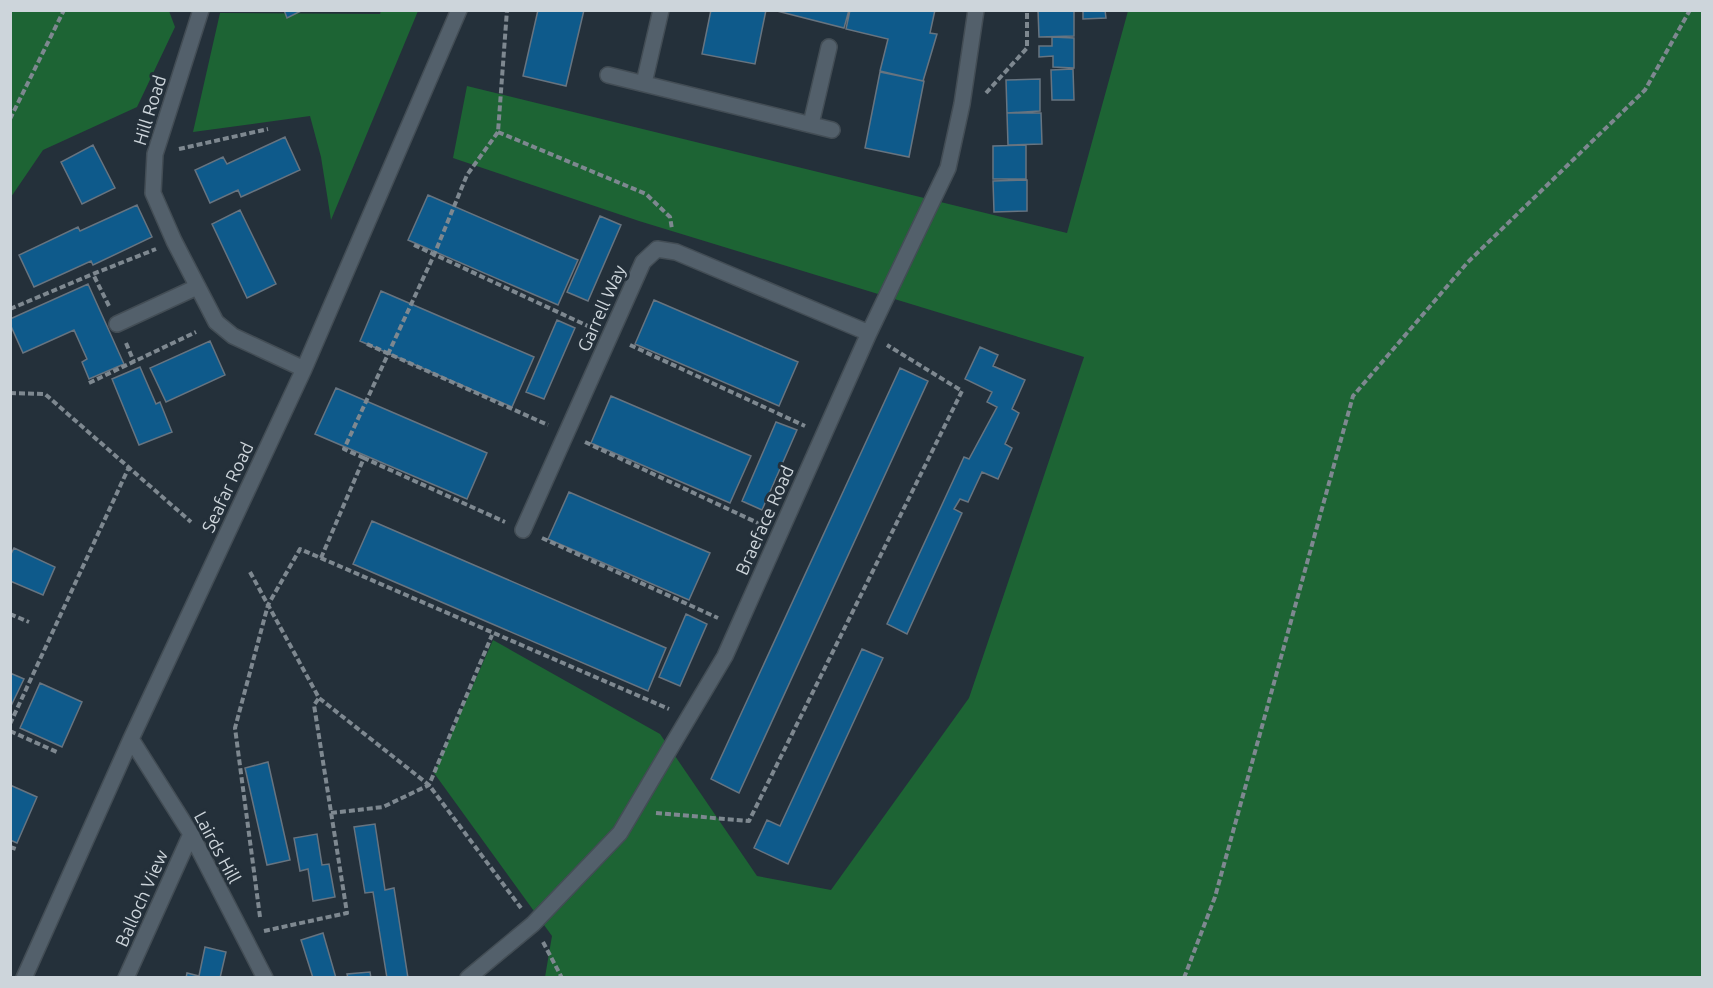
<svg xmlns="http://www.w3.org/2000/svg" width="1713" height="988" font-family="Ubuntu,sans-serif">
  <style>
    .forest { fill: #1d6434 }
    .building { fill: #0e5a8b; stroke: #677480; stroke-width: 1.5 }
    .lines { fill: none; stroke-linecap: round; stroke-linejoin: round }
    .minor-casing { stroke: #434d55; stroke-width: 18 }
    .path { stroke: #7e8890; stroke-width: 4; stroke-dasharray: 6 3; stroke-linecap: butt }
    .minor { stroke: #53606b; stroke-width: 15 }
    .labels { text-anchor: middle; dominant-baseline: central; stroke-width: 6; stroke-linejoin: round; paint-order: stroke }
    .street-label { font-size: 18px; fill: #cdd5db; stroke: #24303a }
  </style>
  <rect width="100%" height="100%" fill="#24303a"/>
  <path class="forest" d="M11,10L169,11L175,27L137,107L43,150L11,197Z
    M381,11H418L331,220L321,157L310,116L193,132L220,13L380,14Z
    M1128,11H1702V977H545L552,936L434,773L493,640L660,734L757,876L831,890L969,698L1084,357L639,221L453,158L467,86L1067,233Z"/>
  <path class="building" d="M284,10H303L287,18Z
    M538,10H584L566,86L523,76Z
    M711,10H766L755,64L702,54Z
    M773,10H849L844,28Z
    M850,10H935L930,33L937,34L923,81L880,71L888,39L846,29Z
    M1038,10H1074V36L1039,37Z
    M1083,10H1105L1106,18L1083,19Z
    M1052,37L1074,38V68L1053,67V56L1039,57V46H1052Z
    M1073,69L1074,100H1052L1051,70Z
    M880,72L924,81L909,157L865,148Z
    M1040,79V111L1007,113L1006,80Z
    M1007,113H1041L1042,144L1008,145Z
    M285,137L300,170L241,197L238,190L210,203L195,170L223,157L227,164Z
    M93,145L115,188L82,204L61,162Z
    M1026,145V179H993V146Z
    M1027,180V211L994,212L993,181Z
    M428,195L578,260L558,305L408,240Z
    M137,205L152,237L93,265L91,261L34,287L19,255L78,227L80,231Z
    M240,210L276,284L247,298L212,224Z
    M600,216L621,225L588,301L567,292Z
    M88,284L124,364L89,379L82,362L87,359L74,330L23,353L10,324V319Z
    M381,291L534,357L512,407L360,341Z
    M654,300L798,362L779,406L635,344Z
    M557,320L575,328L544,399L526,392Z
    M210,341L225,375L166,402L150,368Z
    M980,347L998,355L993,366L1025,380L1012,409L1019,413L1005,444L1012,448L998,479L982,472L968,502L960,499L954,509L962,513L907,634L887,624L964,457L969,459L997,407L987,402L992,392L965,379Z
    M140,367L156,404L160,402L172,432L139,445L112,379Z
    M900,368L928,381L739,793L711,779Z
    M336,388L487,453L467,499L315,434Z
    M611,396L751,456L730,503L591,443Z
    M776,422L797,430L762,510L742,501Z
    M569,492L710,553L689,600L548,539Z
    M372,521L666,648L648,691L353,564Z
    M14,548L55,567L43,595L10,581V556Z
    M686,614L707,624L680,686L659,677Z
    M862,649L883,658L788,864L754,848L767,820L780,826Z
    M10,673L24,679L10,708Z
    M40,683L82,702L62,747L20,728Z
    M268,762L290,860L267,865L245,768Z
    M10,785L37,797L17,843L10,840Z
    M375,824L385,890L394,888L408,978H387L373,892L365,893L354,827Z
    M317,834L322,865L329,864L335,897L313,901L308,869L300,871L294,838Z
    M323,933L336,978H313L301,940Z
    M205,947L226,952L220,978H186L187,973L199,976Z
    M370,972L371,978H348L347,974Z"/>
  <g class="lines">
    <defs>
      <path id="minor" d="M201,10L155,154L153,193L174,241L216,322L233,336L304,369
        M608,75L832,130
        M644,83L661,10
        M811,124L829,47
        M117,324L197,287
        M523,530L643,262L657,249L676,252L869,333
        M131,739L191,834L265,978
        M24,978L131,739L304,369L459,10
        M126,978L191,834
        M468,978L533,924L620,833L725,656L869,333L948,168L962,104L976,10"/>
    </defs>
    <use href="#minor" class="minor-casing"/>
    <path class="path" d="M986,93L1027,48V10
      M10,119L64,10
      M498,132L646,194L670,217L672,229
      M179,149L268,129
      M414,245L590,327
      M109,306L93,274L156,249
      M10,309L93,274
      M126,343L134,362
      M367,344L548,425
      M630,345L805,426
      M89,383L196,332
      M10,393L45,394L191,522
      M585,442L760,524
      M364,458L344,449L434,255L467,175L498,132L507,10
      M542,538L718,618
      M321,558L364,458L505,522
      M250,572L319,698L429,785L521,908
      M10,614L29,622
      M10,724L129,467
      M10,731L59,753
      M331,813L383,807L429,785L492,635
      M656,813L749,821L962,391L887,345
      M10,847L16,849
      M260,917L235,728L268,605L300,549L669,709
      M264,931L347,913L314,705L319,698
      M543,942L562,978
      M1184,978L1215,897L1353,396L1468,262L1645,90L1690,10"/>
    <use href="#minor" class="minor"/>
  </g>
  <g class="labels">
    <g class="street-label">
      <text transform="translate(149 110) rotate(-73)">Hill Road</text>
      <text transform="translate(601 308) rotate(-66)">Garrell Way</text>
      <text transform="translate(227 487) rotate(-65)">Seafar Road</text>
      <text transform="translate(764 520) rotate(-66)">Braeface Road</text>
      <text transform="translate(218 847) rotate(62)">Lairds Hill</text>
      <text transform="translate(141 898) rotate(-66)">Balloch View</text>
    </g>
  </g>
  <rect width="1713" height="988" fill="none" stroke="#cdd5db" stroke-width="24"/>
</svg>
